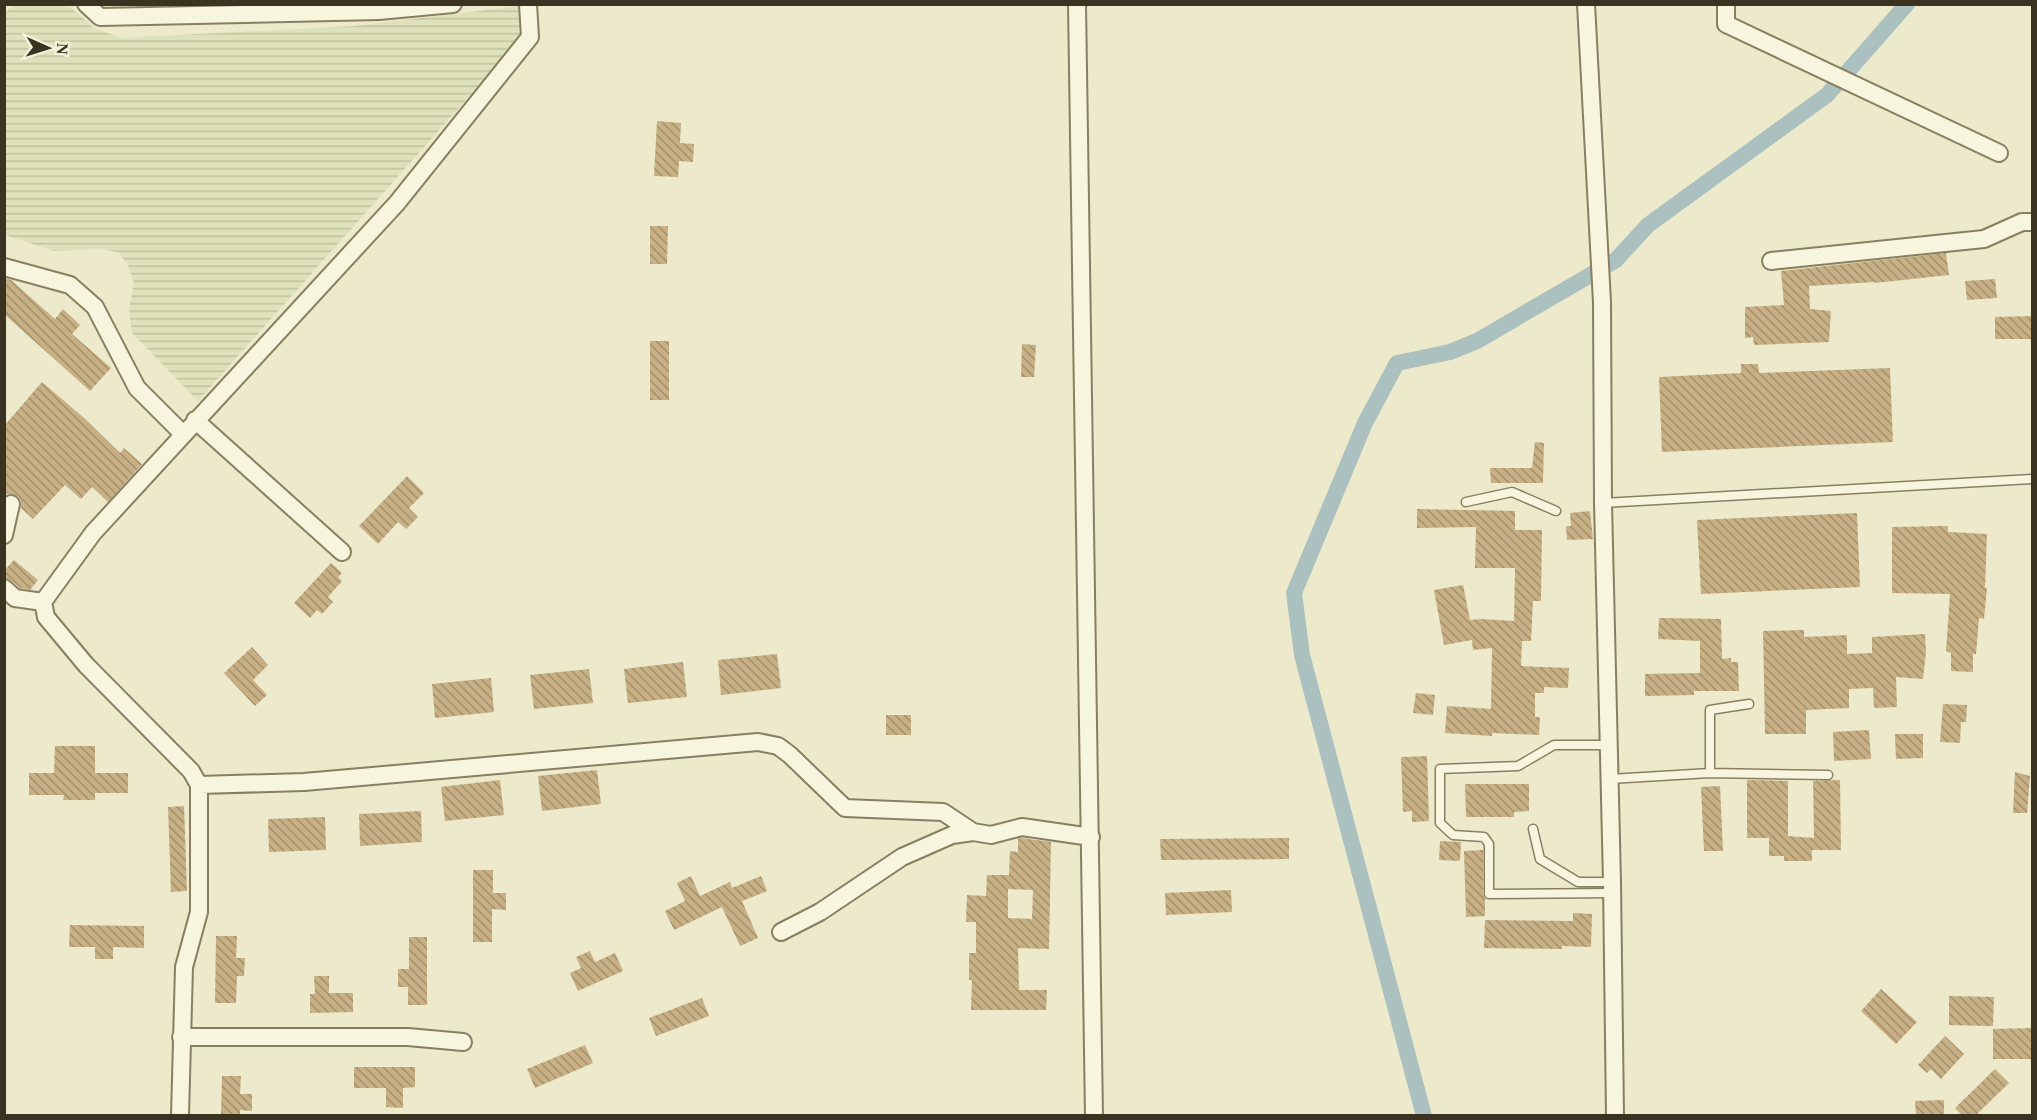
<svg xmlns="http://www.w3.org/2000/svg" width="2037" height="1120" font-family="Georgia,serif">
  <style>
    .farmland { fill: url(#farmland-rules) }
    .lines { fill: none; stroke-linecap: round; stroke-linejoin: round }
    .canal { stroke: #abc1c0; stroke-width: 16 }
    .building { fill: url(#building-back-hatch); fill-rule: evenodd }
    .lane-casing { stroke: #887f60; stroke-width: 11 }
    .street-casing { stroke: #887f60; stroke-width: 20 }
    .lane { stroke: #f7f5de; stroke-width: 8 }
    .street { stroke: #f7f5de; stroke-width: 16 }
  </style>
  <defs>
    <pattern id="farmland-rules" width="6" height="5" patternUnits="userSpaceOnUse" patternTransform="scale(1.5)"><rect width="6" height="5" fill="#dee1b9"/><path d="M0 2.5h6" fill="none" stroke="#bfc29f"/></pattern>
    <pattern id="building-back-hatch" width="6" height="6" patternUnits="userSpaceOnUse" patternTransform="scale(1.5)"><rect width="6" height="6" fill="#c7b084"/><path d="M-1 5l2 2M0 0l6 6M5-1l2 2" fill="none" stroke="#a3906c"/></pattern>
  </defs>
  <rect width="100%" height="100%" fill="#eceacb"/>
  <path class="farmland" d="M12,5H68L94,28L122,38L355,26L521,6L523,36L198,401L132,333L129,310L134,284L128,265L118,252L100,249L54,251L5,235L4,15Z"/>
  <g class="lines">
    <path class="canal" d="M1424,1116L1302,655L1294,593L1365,423L1397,363L1450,352L1477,341L1616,260L1648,225L1827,95L1907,4"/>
  </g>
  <path class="building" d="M657,121L681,123L680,143L694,144L693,162L679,161L678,177L654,176Z
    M650,226H668L667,264H650Z
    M1946,253L1949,275L1875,283V282L1809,286L1810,309L1831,311L1829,342L1754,345L1753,337L1745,338V307L1784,305L1781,271Z
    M4,278L11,280L55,319L63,309L80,325L72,334L111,368L90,391L4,314Z
    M1995,279L1997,298L1967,300L1965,281Z
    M2032,316V339H1995V317Z
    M650,341H669V400H650Z
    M1022,344L1036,345L1034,377H1021Z
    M1741,364H1758L1759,373L1890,368L1893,442L1662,452L1659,377L1741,373Z
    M42,382L83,417L120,453L124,448L142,464L108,502L92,487L81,499L65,485L33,519L21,508V501L18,496L4,493V426Z
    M1535,442L1544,443L1543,483H1491L1490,468H1532Z
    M407,476L424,493L409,508L418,517L406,529L398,522L378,544L359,526Z
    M1417,509L1515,511V530H1542L1541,601H1533L1531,641H1522L1521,666L1569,668L1568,688L1544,687V693H1535V717H1540L1539,735L1492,733V736L1445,733L1447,706L1491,709L1492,648L1473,650L1472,640L1444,645L1434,590L1463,585L1470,620L1481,619L1514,621L1515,568H1475L1476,527L1417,528Z
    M1590,511L1593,539L1567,540L1566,526H1571L1570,513Z
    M1857,513L1860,587L1701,594L1697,520Z
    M1948,526V532L1987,534L1985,588H1987L1984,619L1979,618L1976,654H1973V672L1951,671V653L1946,651L1950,594L1892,593V527Z
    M14,560L38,580L30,590L20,588L11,580L4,578V571Z
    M331,563L342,573L338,577L342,581L328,597L333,602L322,614L317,610L310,618L294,603Z
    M1659,618L1721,619L1722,659L1731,658V662H1738L1739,691H1694V695L1645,696V674L1700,673V641L1658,639Z
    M1804,630V637L1847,635V654L1872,653V637L1925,634L1926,652L1923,679L1896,677L1897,707L1874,708L1873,688L1849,689V708L1806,710V734H1765L1763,631Z
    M252,647L268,665L253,680L267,695L255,706L224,673Z
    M777,654L781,688L721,695L718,660Z
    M683,662L687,697L628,703L624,669Z
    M589,669L593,703L534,709L530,675Z
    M491,678L494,712L435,718L432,684Z
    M1416,693L1435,695L1433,715L1413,713Z
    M1943,704L1967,705L1966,722H1961L1960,743L1940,742Z
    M886,715H911V735H886Z
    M1869,730L1871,759L1834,761L1833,732Z
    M1895,734H1923V758L1896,759Z
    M55,746H95V773H128V793H95V800H63L64,795H29V773H54Z
    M1427,756L1429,821L1412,822V811L1403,812L1401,757Z
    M597,770L601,804L542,811L538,776Z
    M2015,772L2030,776L2027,813H2013Z
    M500,780L504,815L445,821L441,787Z
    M1747,780L1788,781V836L1814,838L1813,781L1840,780L1841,850H1812V861H1784V856H1769V838H1747Z
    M1465,784H1529V811L1514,812V817H1466Z
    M1720,786L1723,851H1704L1701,787Z
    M184,806L187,891L171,892L168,807Z
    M421,811L422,842L360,846L359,814Z
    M325,817L326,850L269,852L268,819Z
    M1022,838L1051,842L1049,949L1018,948L1019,990H1047L1046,1010H971L972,980H969V953H976V922H966L967,895L986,896L987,875H1009L1010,851L1018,852V839ZM1008,889L1033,890L1032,919L1008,918Z
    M1289,838V859L1161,860L1160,839Z
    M1440,841L1461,842L1460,861L1439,860Z
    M1483,850V894L1485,899V916L1466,917L1464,851Z
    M473,870H493V893H506V910L492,909V942H473Z
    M691,876L700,896L730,882L732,888L761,876L767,891L742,901L758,938L740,946L722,907L674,930L665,911L685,901L677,883Z
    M1231,890L1232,912L1166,915L1165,893Z
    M1573,913L1592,914L1591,947L1562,946V949L1484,948L1485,920L1573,921Z
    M70,925L144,926V948L113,947V959H95V947H69Z
    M216,936H237L236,958H245L244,976H237L236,1003H215Z
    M409,937H427V1005H408V987H398V969H409Z
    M590,951L595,962L615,953L623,971L578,991L570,973L581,968L576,957Z
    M314,976H329V993H353V1012L310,1013V994H315Z
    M1881,989L1917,1022L1896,1044L1861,1011Z
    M1949,996L1994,997L1993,1026L1949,1025Z
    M702,998L709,1016L656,1036L649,1018Z
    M2032,1028V1059H1993V1029Z
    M1945,1036L1964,1054L1941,1079L1931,1069L1927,1073L1918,1065Z
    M585,1045L593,1063L535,1088L527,1069Z
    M354,1067H415V1087L403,1088V1108L386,1107V1088H354Z
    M1995,1069L2009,1083L1975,1116H1963L1955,1108Z
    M222,1076H241L240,1094H252V1111L240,1110V1116H221Z
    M1944,1100V1116H1916L1915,1101Z"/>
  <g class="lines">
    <defs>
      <path id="lane" d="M1466,502L1512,492L1556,511
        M1603,503L2032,479
        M1609,745H1554L1518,766L1440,769V823L1453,835L1484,837L1489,844V894L1613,893
        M1710,773V710L1749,704
        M1610,779L1710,773L1828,775
        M1533,829L1540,859L1578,882H1612"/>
      <path id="street" d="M86,4L100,17L379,11L453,4
        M1077,4L1094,1116
        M1586,4L1602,302L1603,503L1612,882L1615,1116
        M1726,4V24L1999,153
        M1771,261L1984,239L2022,222H2032
        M4,267L70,285L95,307L137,388L183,434
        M195,420L342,552
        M4,535L11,504
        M4,588L15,598L43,602
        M199,785L304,782L758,742L778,746L790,755L845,808L943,812L973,832
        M781,932L820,912L902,857L952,835L973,832L991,835L1022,827L1091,837
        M181,1037H408L463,1042
        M180,1116L184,967L199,912V785L191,771L86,665L46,617L43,602L93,533L397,203L530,37L528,4"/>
    </defs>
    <use href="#lane" class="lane-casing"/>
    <use href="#street" class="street-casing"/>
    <use href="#lane" class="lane"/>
    <use href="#street" class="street"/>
  </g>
  <rect width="2037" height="1120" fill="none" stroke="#3a3322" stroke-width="12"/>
  <g transform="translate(48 48) rotate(93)" stroke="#f4f3da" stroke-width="4.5" paint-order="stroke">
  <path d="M0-4.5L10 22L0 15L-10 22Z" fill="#3a3322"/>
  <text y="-9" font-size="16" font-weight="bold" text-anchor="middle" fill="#3a3322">N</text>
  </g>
</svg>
